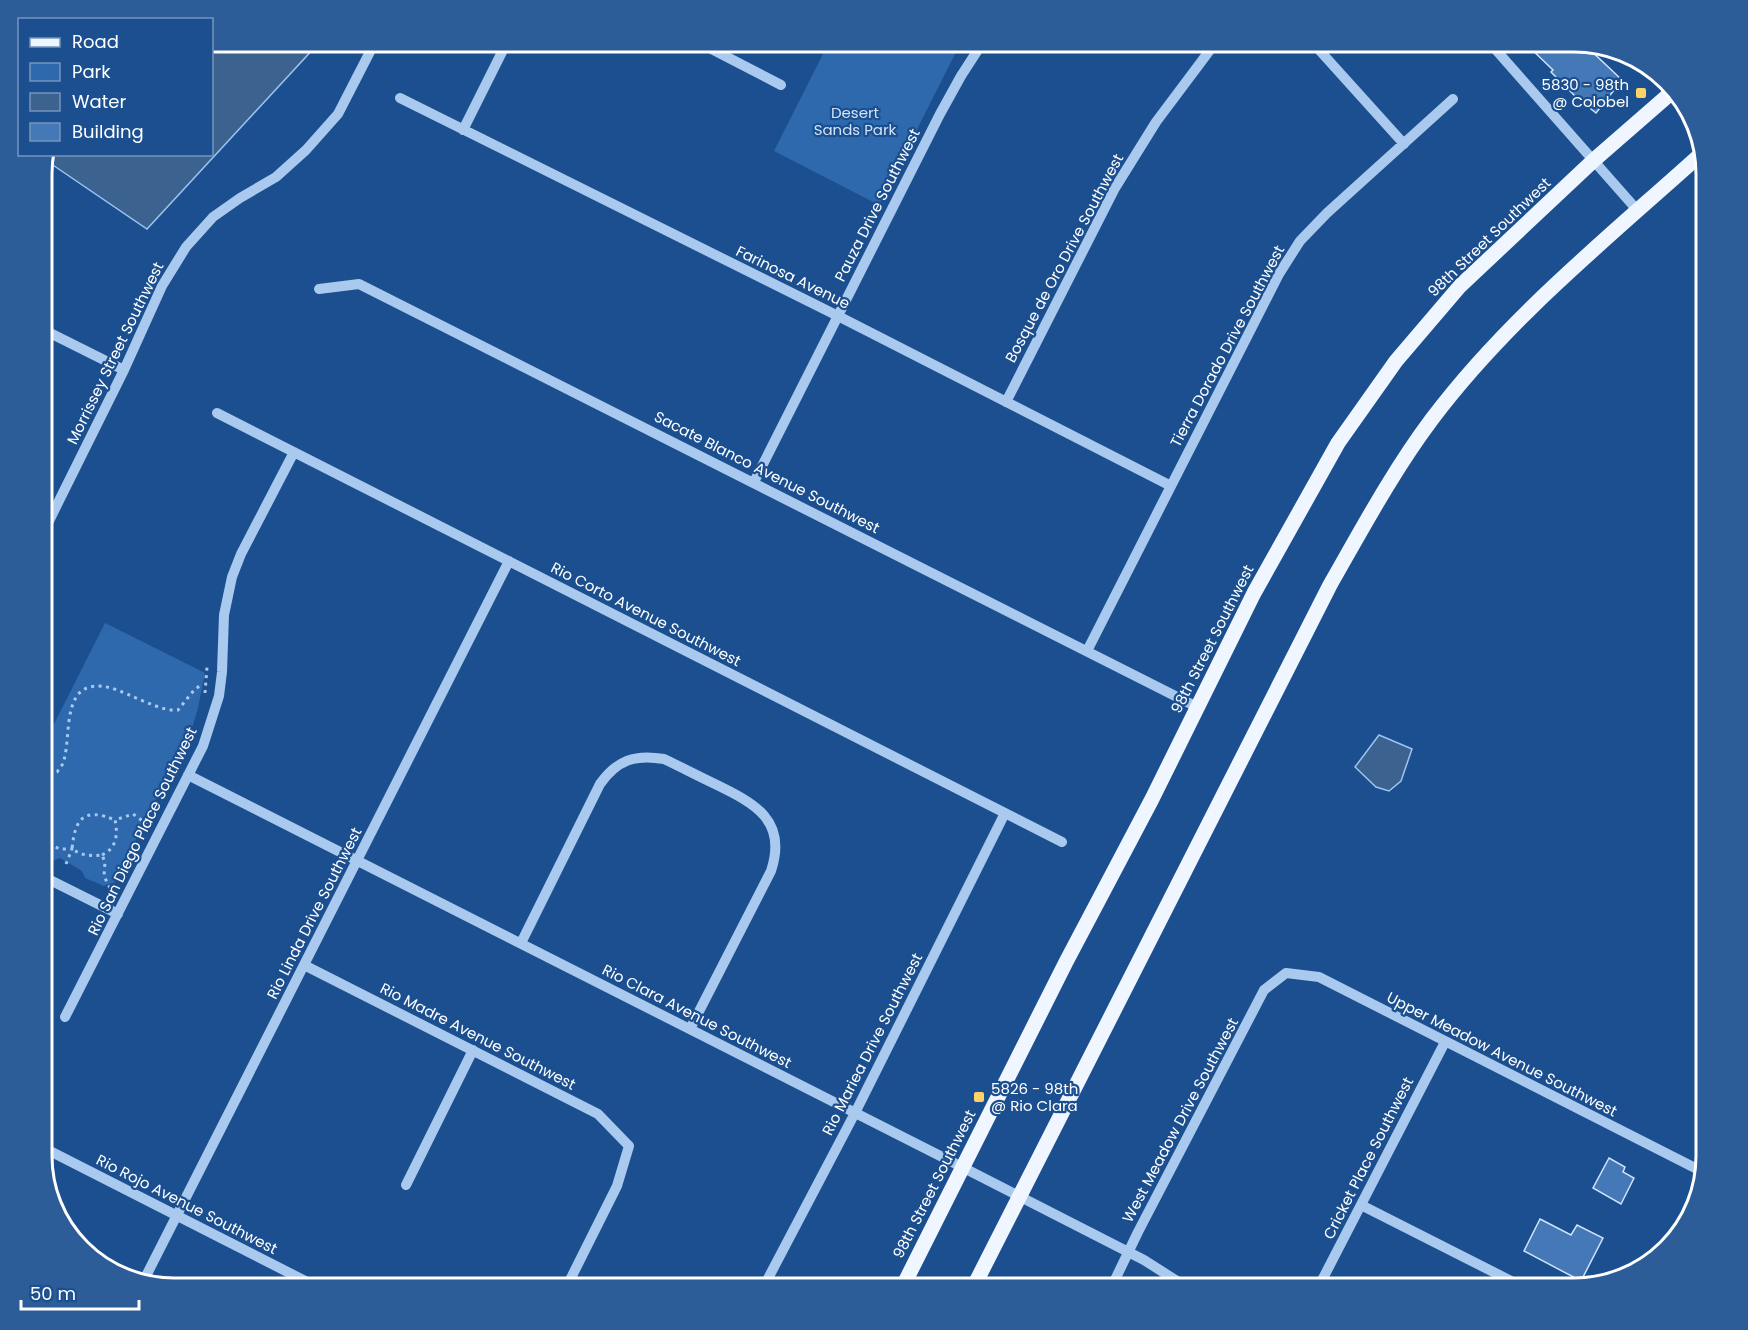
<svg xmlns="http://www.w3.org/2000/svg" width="1748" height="1330" font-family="Poppins,sans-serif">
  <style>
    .green { fill: #2e69ad }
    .water { fill: #3c6290; stroke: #9cc4f0; stroke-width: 1.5 }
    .building { fill: #4478b7; stroke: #cfe3fa; stroke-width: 1.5 }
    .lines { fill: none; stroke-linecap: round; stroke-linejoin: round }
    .path { stroke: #a9c9ee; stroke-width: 3; stroke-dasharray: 3 4.5; stroke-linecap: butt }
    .minor { stroke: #a9c9ee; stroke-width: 10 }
    .major { stroke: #f0f6ff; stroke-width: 15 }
    .poi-dot { fill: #ffd166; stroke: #1b4f8f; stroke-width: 2 }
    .labels { text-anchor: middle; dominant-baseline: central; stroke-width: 4.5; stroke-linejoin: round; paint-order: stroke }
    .poi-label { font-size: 15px; fill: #fff; stroke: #1b4f8f; text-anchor: end }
    .park-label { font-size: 15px; fill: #cfe3fa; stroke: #1b4f8f }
    .street-label { font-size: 15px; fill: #fff; stroke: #1b4f8f }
    .rim { fill: none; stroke: #fff; stroke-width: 3 }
  </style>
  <rect width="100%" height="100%" fill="#1b4f8f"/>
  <path class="green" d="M829,42H961L879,205L774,151Z
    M105,623L205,673L198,708L193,725L115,882L104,886L85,878L82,871L60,858L52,861L42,856V721L53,726Z"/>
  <path class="water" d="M212,42H313L315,47L147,229L44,159L45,154H212Z
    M1379,735L1412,749L1401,781L1389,791L1376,787L1355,767Z"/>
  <path class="building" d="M1524,42H1573L1586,46L1622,80L1596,113L1577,98L1551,72L1553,70Z
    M1609,1158L1625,1167L1623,1172L1634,1178L1621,1204L1593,1188Z
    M1540,1219L1571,1235L1577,1225L1603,1238L1581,1281L1524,1251Z"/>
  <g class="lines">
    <path class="path" d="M205,693L207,667
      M42,775L57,772C60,768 63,765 64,760C72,732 60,675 111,688C129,693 163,713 178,710L195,689L203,684
      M42,841L60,849H72L66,864
      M102,855C117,848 118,834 115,820L133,814L147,824
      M110,888L104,876L105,862L102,855C90,856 83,856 72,849C75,818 84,807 115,820"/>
    <path class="minor" d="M698,42L781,85
      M1312,42L1404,144
      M1489,42L1638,211
      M400,98L838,316L1171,486
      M463,130L507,42
      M319,289L359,284L1197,707
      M42,329L124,370
      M1006,402L1115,188L1156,122L1216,42
      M217,413L1062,842
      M754,482L940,114L961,76L983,42
      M42,535L124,370L162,286L186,247L213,217L240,198L276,177L306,150L338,114L375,42
      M1087,651L1279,274L1300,241L1327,213L1453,99
      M188,775L962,1167L1144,1260L1188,1288
      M42,876L118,914
      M521,943L600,784C617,760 635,754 664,759C681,767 698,776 715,784C754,803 788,820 771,871L690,1029
      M304,965L598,1114L629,1146L617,1186L566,1288
      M65,1017L203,746L219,696L222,672L224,615L232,577L241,554L294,452
      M42,1147L319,1288
      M406,1185L473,1050
      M1361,1205L1525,1288
      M145,1278L509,561
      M763,1288L855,1113L1005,813
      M1111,1288L1138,1232L1264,990L1286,973L1319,977L1701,1171
      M1318,1288L1445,1042"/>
    <path class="major" d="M902,1288L1066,962L1152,799L1254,593L1338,443L1396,361L1460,286L1594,160L1672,92
      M973,1288L1330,585C1362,529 1393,471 1432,419C1508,318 1608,238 1701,154"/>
  </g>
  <g class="poi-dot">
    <rect x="1635" y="87" width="12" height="12" rx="3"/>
    <rect x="973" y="1091" width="12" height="12" rx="3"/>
  </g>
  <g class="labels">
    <g class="poi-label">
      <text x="1629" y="84">5830 - 98th<tspan x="1629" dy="17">@ Colobel</tspan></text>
      <text x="991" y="1088" text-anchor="start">5826 - 98th<tspan x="991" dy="17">@ Rio Clara</tspan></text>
    </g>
    <g class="park-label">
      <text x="855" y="112">Desert<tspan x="855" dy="17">Sands Park</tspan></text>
    </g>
    <g class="street-label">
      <text transform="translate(877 205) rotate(-63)">Pauza Drive Southwest</text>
      <text transform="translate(1489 237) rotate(-44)">98th Street Southwest</text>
      <text transform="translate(1064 258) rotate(-62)">Bosque de Oro Drive Southwest</text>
      <text transform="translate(793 277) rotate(26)">Farinosa Avenue</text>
      <text transform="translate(1227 346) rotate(-62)">Tierra Dorado Drive Southwest</text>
      <text transform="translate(115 353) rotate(-64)">Morrissey Street Southwest</text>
      <text transform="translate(767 472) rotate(27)">Sacate Blanco Avenue Southwest</text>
      <text transform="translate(646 614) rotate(27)">Rio Corto Avenue Southwest</text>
      <text transform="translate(1212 639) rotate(-63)">98th Street Southwest</text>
      <text transform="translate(142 831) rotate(-64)">Rio San Diego Place Southwest</text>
      <text transform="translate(314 913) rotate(-63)">Rio Linda Drive Southwest</text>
      <text transform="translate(697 1016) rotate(27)">Rio Clara Avenue Southwest</text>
      <text transform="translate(478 1036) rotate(27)">Rio Madre Avenue Southwest</text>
      <text transform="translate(872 1044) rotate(-63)">Rio Mariea Drive Southwest</text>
      <text transform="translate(1502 1054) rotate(27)">Upper Meadow Avenue Southwest</text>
      <text transform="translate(1180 1120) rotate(-62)">West Meadow Drive Southwest</text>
      <text transform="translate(1368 1158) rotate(-63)">Cricket Place Southwest</text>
      <text transform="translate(934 1184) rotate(-63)">98th Street Southwest</text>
      <text transform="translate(187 1204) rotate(27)">Rio Rojo Avenue Southwest</text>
    </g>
  </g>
  <path d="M0 0H1748V1330H0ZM174 52H1574A122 122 0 0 1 1696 174V1156A122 122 0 0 1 1574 1278H174A122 122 0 0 1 52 1156V174A122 122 0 0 1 174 52Z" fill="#2d5d98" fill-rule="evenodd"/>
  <path class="rim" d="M174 52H1574A122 122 0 0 1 1696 174V1156A122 122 0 0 1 1574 1278H174A122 122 0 0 1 52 1156V174A122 122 0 0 1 174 52Z"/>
  <rect x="18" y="18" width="195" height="138" fill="#1b4f8f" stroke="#7695bc" stroke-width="1.5"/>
  <rect x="30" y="38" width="30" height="9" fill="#f0f6ff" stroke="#7695bc" stroke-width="1.5"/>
  <text x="72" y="48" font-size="18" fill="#ffffff">Road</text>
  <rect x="30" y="63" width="30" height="18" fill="#2e69ad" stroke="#7695bc" stroke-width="1.5"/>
  <text x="72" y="78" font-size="18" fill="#ffffff">Park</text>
  <rect x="30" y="93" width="30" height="18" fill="#3c6290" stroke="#7695bc" stroke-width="1.5"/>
  <text x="72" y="108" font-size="18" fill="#ffffff">Water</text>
  <rect x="30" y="123" width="30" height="18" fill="#4478b7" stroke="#7695bc" stroke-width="1.5"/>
  <text x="72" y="138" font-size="18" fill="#ffffff">Building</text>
  <path d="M21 1300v9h118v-9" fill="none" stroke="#ffffff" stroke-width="3"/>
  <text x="30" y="1300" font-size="18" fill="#ffffff" stroke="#1b4f8f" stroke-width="4.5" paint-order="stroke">50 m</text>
</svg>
